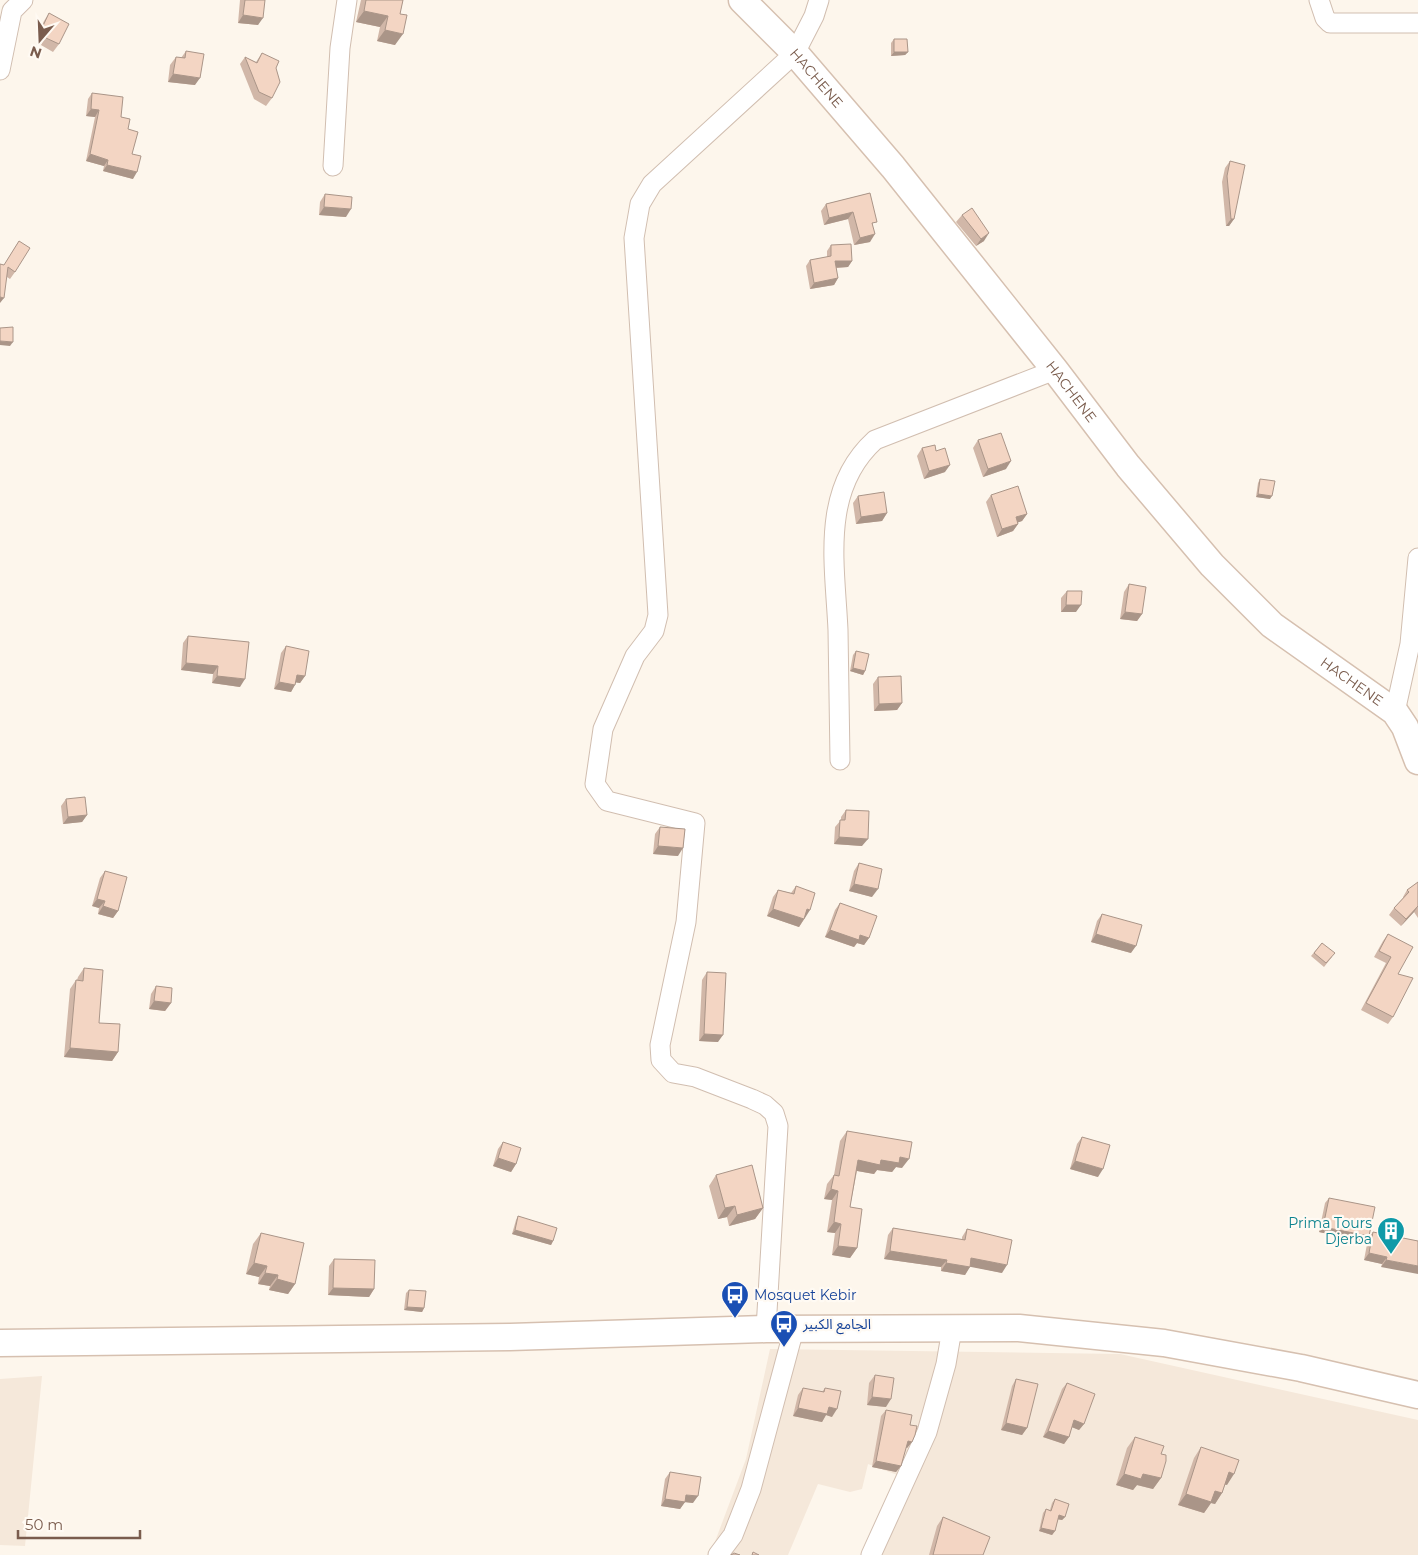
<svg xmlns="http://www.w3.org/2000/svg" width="1418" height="1555" font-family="Montserrat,'Noto Sans Arabic',sans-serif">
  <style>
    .residential { fill: #f5e8da }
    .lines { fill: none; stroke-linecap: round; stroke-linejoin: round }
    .street-casing { stroke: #d1beb0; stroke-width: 21 }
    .secondary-casing { stroke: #d6c0b0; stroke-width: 29 }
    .street { stroke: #fff; stroke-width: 19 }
    .secondary { stroke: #fff; stroke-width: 26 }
    .wall { fill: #d1b7a8 }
    .shaded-wall { fill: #aa9588 }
    .building { fill: #f3d5c3; stroke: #aa9588 }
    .labels { text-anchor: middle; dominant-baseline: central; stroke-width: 4.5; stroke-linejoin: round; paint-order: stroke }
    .street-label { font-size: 14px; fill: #7a5c4d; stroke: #fffaf3 }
    .culture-label { font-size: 14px; fill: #0d838f; stroke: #fffaf3; text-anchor: end }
    .transit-label { font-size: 14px; fill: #164399; stroke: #fffaf3; text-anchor: start }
  </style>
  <rect width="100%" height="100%" fill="#fdf6ec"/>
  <path class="residential" d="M770,1349L1120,1354L1418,1420V1555H875L900,1476L868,1464L862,1489L850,1492L818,1484L788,1555H710L746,1459Z
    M42,1376L25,1546L0,1545V1379Z"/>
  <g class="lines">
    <defs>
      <path id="street" d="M1319,0L1325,18L1330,23H1418
        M0,70L12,11L23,0
        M333,166L340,48L347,0
        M1395,712L1410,644L1418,558
        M840,760C839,717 839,673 838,630C835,564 820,490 875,440L1055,370
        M766,1329L776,1159L778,1126L774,1113L765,1105L752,1099L695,1077L673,1073L661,1060L660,1045L686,922L695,823L607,801L595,784L603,729L635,656L654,631L658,615L634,238L640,204L652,184L795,53L814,16L819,0
        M718,1555L733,1535L751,1489L794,1329
        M871,1555L927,1432L946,1364L952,1329"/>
      <g id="secondary">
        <path id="s1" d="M742,0L795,53L893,167L1055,370L1128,466L1212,565L1272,625L1395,712L1405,727L1418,761"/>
        <path d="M0,1343L510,1337L766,1329L1019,1328L1164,1343L1301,1368L1418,1395"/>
      </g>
    </defs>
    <use href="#street" class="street-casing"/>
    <use href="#secondary" class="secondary-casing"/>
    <use href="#street" class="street"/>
    <use href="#secondary" class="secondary"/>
  </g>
  <path class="wall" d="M240,0H265L258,25L238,23Z
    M361,0H403L400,14L395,45L377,41L380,27L356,22Z
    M49,13L59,44L53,52L41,45L44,39L37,35L44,21Z
    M894,39L908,52L905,55L891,56V43Z
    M186,51L195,85L168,82L170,65L176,57L181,58Z
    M262,53L276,68L272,98L266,106L254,99L240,64L245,57L256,62Z
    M92,93L121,117L128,129L132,154L133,179L103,171L104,166L86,161L95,117L86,116L88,99Z
    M1230,161L1234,219L1229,226H1226L1222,182L1225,168Z
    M870,193L873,227L870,242L854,245L848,219L824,225L821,211L826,204Z
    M325,194L346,217L319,215L320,202Z
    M962,215L984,241L976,246L956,222Z
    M19,241L15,272L10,279L7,277L4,265Z
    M831,245L852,261L848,267L836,268L838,278L834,285L810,289L806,266L810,260L827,257V251Z
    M978,440L1006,469L983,477L973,448Z
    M922,448L936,451L945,472L924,479L917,456Z
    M1260,479L1270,499L1256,497L1258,483Z
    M991,495L1027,514L1022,521L1018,522V524L1013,531L997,537L986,502Z
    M858,496L887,513L882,521L856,524L853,503Z
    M1129,584L1142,614L1137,621L1120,619L1124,592Z
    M1067,591L1076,612H1061V598Z
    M188,636L240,687L212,683L213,674L181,670L183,643Z
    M286,646L305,676L300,683L296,682L291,692L274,689L281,653Z
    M856,651L865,671L863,675L850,671L853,655Z
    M878,677L902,703L897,710L874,711L873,684Z
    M66,799L87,815L82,822L63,824L61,806Z
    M846,810L862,846L834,844L835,827L841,820V817Z
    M660,827L678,856L653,854L655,834Z
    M859,863L872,897L849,891L854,871Z
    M105,871L118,911L113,918L98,914L99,908L92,906L100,878Z
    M1418,882V918L1414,912L1401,926L1389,915L1394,908L1403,898V897L1407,890Z
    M796,886L805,918L799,927L767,916L773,897L778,890L791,893Z
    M840,903L869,938L864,945L857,943L854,947L825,937L835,910Z
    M1102,914L1131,953L1091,942L1097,921Z
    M1388,934L1398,974L1393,1017L1388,1024L1361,1010L1386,963L1374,957L1383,941Z
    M1322,943L1332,957L1324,967L1311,956Z
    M84,968L99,1023L118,1052L112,1061L64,1057L70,989L76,980H77L78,977Z
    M707,972L718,1042L699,1041L702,980Z
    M156,986L171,1003L165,1011L149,1009L151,994Z
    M847,1131L902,1168L896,1167L892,1172L877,1170L874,1174L857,1171L850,1207L857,1248L850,1258L832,1255L835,1233L827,1232L832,1200L824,1199L827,1184L834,1175L840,1141Z
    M1082,1137L1098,1177L1070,1169L1077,1144Z
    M503,1142L516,1164L511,1172L493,1166L498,1149Z
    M716,1175L763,1208L755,1219L729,1226L727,1217L718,1219L709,1186Z
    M1329,1198L1365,1242L1319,1232L1325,1203Z
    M518,1216L553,1241L551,1245L512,1234L516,1220Z
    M893,1228L962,1240V1237L967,1229L1002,1273L970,1266L965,1275L941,1271V1267L884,1259L888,1235Z
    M1373,1232L1418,1241L1381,1267L1382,1264L1364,1260L1368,1239Z
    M261,1233L295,1284L288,1294L269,1290L270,1286L258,1284L259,1277L246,1274L253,1244Z
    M334,1259L374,1289L369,1297L328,1295L329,1266Z
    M409,1290L424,1308L422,1312L404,1310L406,1293Z
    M875,1375L886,1407L867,1405L869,1383Z
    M1016,1379L1027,1428L1022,1435L1001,1430L1012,1386Z
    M1067,1383L1084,1424L1079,1430L1072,1427L1069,1437L1064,1444L1043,1437L1062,1389Z
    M803,1388L822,1392L825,1388L832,1417L826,1415L822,1422L793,1416L798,1395Z
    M886,1410L910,1425L912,1442L907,1448H906L901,1466L896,1472L872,1467L881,1416Z
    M1135,1437L1161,1454V1478L1153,1489L1137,1485L1133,1490L1116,1485L1127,1448Z
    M1201,1447L1227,1485H1225L1222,1493L1215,1504L1211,1503L1204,1513L1178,1505L1194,1458Z
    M670,1472L693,1503L685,1502L680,1509L661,1506L665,1479Z
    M1055,1499L1065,1517L1062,1520L1058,1519L1055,1531L1052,1535L1039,1531L1043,1513L1046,1509L1050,1510L1052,1503Z
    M943,1517L983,1555H929L937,1526Z"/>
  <path class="shaded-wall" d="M364,11L388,16L380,27L356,22Z
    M243,15L263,18L258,25L238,23Z
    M385,30L403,34L395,45L377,41Z
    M894,52H908L905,55L891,56Z
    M173,74L200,78L195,85L168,82Z
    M91,109L99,110L95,117L86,116Z
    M90,154L108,160L104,166L86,161Z
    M107,165L137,172L133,179L103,171Z
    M324,207L351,209L346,217L319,215Z
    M853,212L848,219L824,225L829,218Z
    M1231,219H1234L1229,226H1226Z
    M989,233L984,241L976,246L981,239Z
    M875,234L870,242L854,245L860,238Z
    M835,261H852L848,267L831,268Z
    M838,278L834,285L810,289L814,283Z
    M0,297L4,298L0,303Z
    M0,341L13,342L10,346L0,345Z
    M1011,461L1006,469L983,477L988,469Z
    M950,465L945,472L924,479L929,471Z
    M1258,494L1272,496L1270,499L1256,497Z
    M887,513L882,521L856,524L861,517Z
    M1027,514L1022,521L1011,525L1016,517Z
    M1018,524L1013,531L997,537L1002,529Z
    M1066,605H1081L1076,612H1061Z
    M1125,612L1142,614L1137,621L1120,619Z
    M186,663L218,666L213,674L181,670Z
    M853,668L865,671L863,675L850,671Z
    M297,675L305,676L300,683L292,682Z
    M217,676L245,679L240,687L212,683Z
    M279,682L295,685L291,692L274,689Z
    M902,703L897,710L874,711L879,704Z
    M87,815L82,822L63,824L68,817Z
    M839,837L868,839L862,846L834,844Z
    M658,846L683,848L678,856L653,854Z
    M854,884L878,889L872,897L849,891Z
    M97,899L105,901L99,908L92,906Z
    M103,906L118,911L113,918L98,914Z
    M1418,906L1414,912L1401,926L1406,919Z
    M773,909L804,919L799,927L767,916Z
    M807,909L810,910L805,918L802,917Z
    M830,930L860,935L869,938L864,945L857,943L854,947L825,937Z
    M1096,934L1136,946L1131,953L1091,942Z
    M154,1001L171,1003L165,1011L149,1009Z
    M704,1034L723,1035L718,1042L699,1041Z
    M70,1048L118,1052L112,1061L64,1057Z
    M900,1157L909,1159L902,1168L896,1167L892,1172L877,1170L874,1174L852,1170L858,1160H881Z
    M498,1158L516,1164L511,1172L493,1166Z
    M1075,1161L1103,1169L1098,1177L1070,1169Z
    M831,1189L838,1191L832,1200L824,1199Z
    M735,1206L727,1217L718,1219L725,1208Z
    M763,1208L755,1219L729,1226L737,1215Z
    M834,1222L841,1224L835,1233L827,1232Z
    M1323,1227L1369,1236L1365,1242L1319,1232Z
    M515,1230L553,1241L551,1245L512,1234Z
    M838,1246L857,1248L850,1258L832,1255Z
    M890,1251L947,1260L941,1267L884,1259Z
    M1369,1253L1387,1257L1382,1264L1364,1260Z
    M971,1258L1007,1265L1002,1273L966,1266Z
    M1386,1260L1418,1266V1274L1381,1267Z
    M254,1263L267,1266L259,1277L246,1274Z
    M946,1263L970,1267L965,1275L941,1271Z
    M265,1273L278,1275L270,1286L258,1284Z
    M277,1279L295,1284L288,1294L269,1290Z
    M333,1288L374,1289L369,1297L328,1295Z
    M407,1307L424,1308L422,1312L404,1310Z
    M872,1397L891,1399L886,1407L867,1405Z
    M829,1407L837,1409L832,1417L826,1415L822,1422L793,1416L798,1408Z
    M1074,1420L1084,1424L1079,1430L1069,1426Z
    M1006,1423L1027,1428L1022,1435L1001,1430Z
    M1048,1431L1069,1437L1064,1444L1043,1437Z
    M908,1441L912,1442L907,1448H903Z
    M876,1461L901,1466L896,1472L872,1467Z
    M1229,1472L1234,1474L1227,1485L1222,1483Z
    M1124,1474H1143L1161,1478L1153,1489L1137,1485L1133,1490L1116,1485Z
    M1215,1491L1222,1493L1215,1504L1211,1503L1204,1513L1178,1505L1186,1494Z
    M686,1495L698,1496L693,1503L684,1502H685L680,1509L661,1506L665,1499Z
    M1059,1515L1065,1517L1062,1520L1056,1519Z
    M1041,1528L1055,1531L1052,1535L1039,1531Z"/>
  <path class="building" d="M245,0H265L263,18L243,15Z
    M366,0H403L400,14L407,15L403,34L385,30L388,16L364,11Z
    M49,13L69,24L59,44L46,38L49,32L42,28Z
    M894,39H907L908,52H894Z
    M186,51L204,54L200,78L173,74L176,57L185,58Z
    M262,53L279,61L276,68L280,82L272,98L259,92L245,57L257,63Z
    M92,93L123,97L121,117L130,119L128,129L138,132L132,154L141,156L137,172L107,165L108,160L90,154L99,110L91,109Z
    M1230,161L1245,165L1234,219H1231L1227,176Z
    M870,193L877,222L872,223L875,234L860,238L853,212L829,218L826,204Z
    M325,194L352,197L351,209L324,207Z
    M972,208L989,233L981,239L962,215Z
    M19,241L30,248L15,272L8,267L4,298L0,297V264L4,265Z
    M851,244L852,261H835L838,278L814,283L810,260L831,256V245Z
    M13,327V342L0,341V328Z
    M1001,433L1011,461L988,469L978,440Z
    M935,445L936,451L945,448L950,465L929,471L922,448Z
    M1260,479L1275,481L1272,496L1258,494Z
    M1018,486L1027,514L1016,517L1018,524L1002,529L991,495Z
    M884,492L887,513L861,517L858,496Z
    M1129,584L1146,587L1142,614L1125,612Z
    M1067,591H1082L1081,605H1066Z
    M188,636L249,642L245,679L217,676L218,666L186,663Z
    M286,646L309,651L305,676L297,675L295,685L279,682Z
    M856,651L869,654L865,671L853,668Z
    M901,676L902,703L879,704L878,677Z
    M85,797L87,815L68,817L66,799Z
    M846,810L869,811L868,839L839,837L840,820H845Z
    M660,827L685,829L683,848L658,846Z
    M859,863L882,869L878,889L854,884Z
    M105,871L127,877L118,911L103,906L105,901L97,899Z
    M1418,882V906L1406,919L1394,908L1409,892L1407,890Z
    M796,886L815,893L810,910L807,909L804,919L773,909L778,890L794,894Z
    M840,903L877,916L869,938L860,935L859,940L830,930Z
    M1102,914L1142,925L1136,946L1096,934Z
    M1388,934L1413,947L1398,974L1413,978L1393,1017L1366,1003L1391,957L1379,951Z
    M1322,943L1335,953L1326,963L1314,953Z
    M84,968L103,970L99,1023L120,1024L118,1052L70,1048L76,980L83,981Z
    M707,972L726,973L723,1035L704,1034Z
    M156,986L172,988L171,1003L154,1001Z
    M847,1131L912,1142L909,1159L900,1157L899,1163L881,1160L880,1165L858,1160L850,1207L862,1209L857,1248L838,1246L841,1224L834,1222L838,1191L831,1189L834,1175L839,1176Z
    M1082,1137L1110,1145L1103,1169L1075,1161Z
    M503,1142L521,1148L516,1164L498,1158Z
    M752,1165L763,1208L737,1215L735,1206L725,1208L716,1175Z
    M1329,1198L1375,1207L1369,1236L1323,1227Z
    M518,1216L557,1228L553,1241L515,1230Z
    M893,1228L965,1240L967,1229L1012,1240L1007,1265L971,1258L970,1267L946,1263L947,1260L890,1251Z
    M1373,1232L1418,1241V1266L1386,1260L1387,1257L1369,1253Z
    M261,1233L304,1243L295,1284L277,1279L278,1275L265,1273L267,1266L254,1263Z
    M334,1259L375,1260L374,1289L333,1288Z
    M409,1290L426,1291L424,1308L407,1307Z
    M875,1375L894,1378L891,1399L872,1397Z
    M1016,1379L1038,1384L1027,1428L1006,1423Z
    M1067,1383L1095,1394L1084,1424L1074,1420L1069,1437L1048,1431Z
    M803,1388L824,1392L825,1388L841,1391L837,1409L829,1407L827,1414L798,1408Z
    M886,1410L912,1415L910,1425L917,1426L915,1435L912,1442L908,1441L901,1466L876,1461Z
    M1135,1437L1164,1446L1161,1454L1166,1455V1461L1161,1478L1143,1474L1141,1479L1124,1474Z
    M1201,1447L1239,1460L1234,1474L1229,1472L1222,1493L1215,1491L1211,1502L1186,1494Z
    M670,1472L701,1477L698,1496L686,1495L685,1502L665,1499Z
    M1055,1499L1069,1504L1065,1517L1059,1515L1055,1531L1041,1528L1046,1509L1051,1511Z
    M943,1517L990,1537L983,1555H933Z
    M753,1552L759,1555H752Z
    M734,1553L740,1555H731Z"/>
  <defs>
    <symbol id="building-pin" viewBox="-11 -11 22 30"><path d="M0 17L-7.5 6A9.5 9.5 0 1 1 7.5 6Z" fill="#0f9aa8" stroke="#fffaf3"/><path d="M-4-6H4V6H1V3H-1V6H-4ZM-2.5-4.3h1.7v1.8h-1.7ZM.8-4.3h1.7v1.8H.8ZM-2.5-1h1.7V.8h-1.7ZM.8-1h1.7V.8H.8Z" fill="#fff"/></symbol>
    <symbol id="bus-pin" viewBox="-11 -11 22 30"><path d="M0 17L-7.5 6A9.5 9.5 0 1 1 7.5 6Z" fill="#1a4fb4" stroke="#fffaf3"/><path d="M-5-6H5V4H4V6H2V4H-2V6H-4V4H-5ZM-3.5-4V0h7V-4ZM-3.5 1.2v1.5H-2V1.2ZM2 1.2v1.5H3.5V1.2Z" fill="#fff"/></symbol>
  </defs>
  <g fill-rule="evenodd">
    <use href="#building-pin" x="1375" y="1215" width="32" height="43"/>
    <use href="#bus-pin" x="719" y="1279" width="32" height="43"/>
    <use href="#bus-pin" x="768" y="1308" width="32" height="43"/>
  </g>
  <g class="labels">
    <g class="street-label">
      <text stroke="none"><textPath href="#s1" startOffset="108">HACHENE</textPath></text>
      <text stroke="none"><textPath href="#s1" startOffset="512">HACHENE</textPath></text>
      <text stroke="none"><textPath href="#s1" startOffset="918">HACHENE</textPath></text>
    </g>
    <g class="culture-label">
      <text x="1372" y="1223">Prima Tours<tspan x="1372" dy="16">Djerba</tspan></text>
    </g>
    <g class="transit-label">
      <text x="754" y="1295">Mosquet Kebir</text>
      <text x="803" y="1324">الجامع الكبير</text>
    </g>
  </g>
  <g transform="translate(40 40) rotate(199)" stroke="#fffaf3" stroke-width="4" paint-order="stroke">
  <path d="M0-4L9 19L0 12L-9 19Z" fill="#7a5c4d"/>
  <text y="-8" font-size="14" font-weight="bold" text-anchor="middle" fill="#7a5c4d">N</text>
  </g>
  <path d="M18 1530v8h122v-8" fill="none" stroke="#7a5c4d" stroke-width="2.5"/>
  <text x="25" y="1530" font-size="15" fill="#7a5c4d" stroke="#fffaf3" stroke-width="4" paint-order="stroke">50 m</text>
</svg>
